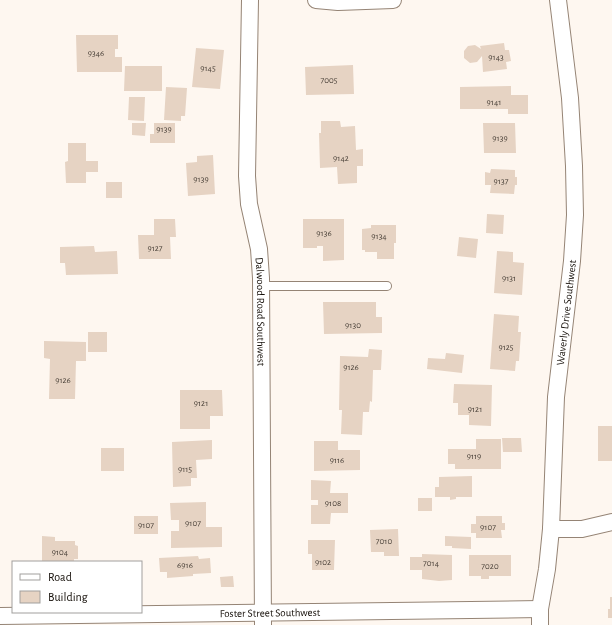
<svg xmlns="http://www.w3.org/2000/svg" width="612" height="625" viewBox="0 0 612 625" font-family="'Alegreya Sans',sans-serif">
<style>
.building{fill:#e6d3c3}
.lines{fill:none;stroke-linecap:round;stroke-linejoin:round}
.lane-casing{stroke:#958475;stroke-width:10}
.street-casing{stroke:#958475;stroke-width:18}
.lane{stroke:#fff;stroke-width:8}
.street{stroke:#fff;stroke-width:16}
.labels{text-anchor:middle;dominant-baseline:central;stroke-width:3.5;stroke-linejoin:round;paint-order:stroke}
.number-label{font-size:9px;fill:#494038}
.street-label{font-size:11px;fill:#150f09;stroke:#fff}
</style>
<rect width="100%" height="100%" fill="#fef7f0"/>
<path class="building" d="M76,35H118V49H115V57H122V72H77Z
M504,43L505,50H509L511,61L506,62L507,69L483,72L482,56L477,62L470,63L464,58V51L468,46L475,45L481,49L480,46Z
M196,48L224,50L220,89L192,87Z
M353,65L354,94L306,95L305,67Z
M125,66H162V91H124Z
M511,86V95H528V114H508V109H460V87Z
M166,87L187,88L185,116H181V121L164,120Z
M129,97H145L144,121L128,120Z
M321,121H340L341,127L355,126L356,150L363,149V166H357V183L338,184L337,167L320,168L319,133H321Z
M132,123H146L145,136L132,135Z
M154,123H175V143H150V134H154Z
M483,123H515L516,153H484Z
M68,143H86V161H98V172H86V183H66L65,162L68,161Z
M213,155L215,194L188,196L186,163L197,162V156Z
M491,169L515,170V177H517V185H515L514,194L490,193L491,185H485V172L490,173Z
M106,182H122V198H106Z
M487,214L504,215L503,234L486,233Z
M154,219H175L176,237H170L171,259H139L138,235H154Z
M303,219H344V260L323,261V246H317V248H303Z
M371,225H396V243H394V259H377V252H365V250H362V229L371,228Z
M459,237L478,239L476,258L457,256Z
M94,246L95,252L117,251L118,274L66,275L65,263H60V247Z
M497,251L513,252V262L524,263L522,295L494,293Z
M323,302H376V317H382V333L324,334Z
M494,314L519,316L518,332H521L519,361H516L515,371L490,369Z
M88,332H107V352H88Z
M44,341L86,342V361H76L75,399H49L50,359L44,358Z
M369,349L382,350L381,370H373L372,402L370,401L369,412H363L362,435L341,434L342,410H339L340,356L368,357Z
M446,353L464,355L462,373L427,369L428,358L445,359Z
M454,384L492,385L491,426L469,425V415H458V403H453Z
M180,390H222L223,416H210V429H180Z
M598,426H612V461H598Z
M502,438H521L522,452H503Z
M476,439H501V469H455V464H448V449H476Z
M212,440V459L196,460L197,478H191V486L173,487L172,442Z
M314,441H338V450H360V470L314,471Z
M101,448H124V471H101Z
M472,476V497H456V499L450,500V497H435V487H439V477Z
M311,480L331,481L330,493H348V513H331L330,524H311V505H318V500H311Z
M418,498H432V511H418Z
M206,502V527H222V547L171,548V531H179V520H171L170,503Z
M134,516H158V534H134Z
M476,516H502V523H505V530H501L502,538H476V533H471V524H476Z
M398,529L399,556H384V552H371L370,530Z
M42,536L55,537V541H75V545L78,546V559H74V562H42Z
M445,536L471,537V549L452,548V546H445Z
M308,540H335L334,570H312V554H308Z
M422,554L452,555V580L439,581L422,579V570H410V557H422Z
M469,555H511V576H489V579H481V576H469Z
M198,556L199,559L210,558L211,573L193,574V576L167,578V572H160L159,558Z
M233,576L234,587H221L220,577Z
M610,597H612V618H608V609H610Z"/>
<g class="lines">
<defs>
<path id="lane" d="M261,286H387"/>
<g id="street">
<path id="s1" d="M250,0L247,176L249,204L259,249L261,278L263,625"/>
<path d="M316,0L338,2L393,0"/>
<path d="M551,529H582L612,522"/>
<path id="s2" d="M0,616L540,609"/>
<path id="s3" d="M540,625V609L547,569L551,529L556,397L572,261L575,215L574,166L570,98L558,0"/>
</g>
</defs>
<use href="#lane" class="lane-casing"/>
<use href="#street" class="street-casing"/>
<use href="#lane" class="lane"/>
<use href="#street" class="street"/>
</g>
<g class="labels">
<g class="number-label">
<text x="96" y="53">9346</text>
<text x="496" y="57">9143</text>
<text x="208" y="68">9145</text>
<text x="329" y="80">7005</text>
<text x="494" y="102">9141</text>
<text x="164" y="129">9139</text>
<text x="500" y="138">9139</text>
<text x="341" y="158">9142</text>
<text x="201" y="179">9139</text>
<text x="501" y="181">9137</text>
<text x="324" y="233">9136</text>
<text x="379" y="236">9134</text>
<text x="155" y="248">9127</text>
<text x="509" y="278">9131</text>
<text x="353" y="325">9130</text>
<text x="506" y="347">9125</text>
<text x="351" y="367">9126</text>
<text x="63" y="380">9126</text>
<text x="201" y="403">9121</text>
<text x="475" y="409">9121</text>
<text x="474" y="456">9119</text>
<text x="337" y="460">9116</text>
<text x="185" y="469">9115</text>
<text x="333" y="503">9108</text>
<text x="193" y="523">9107</text>
<text x="146" y="525">9107</text>
<text x="488" y="527">9107</text>
<text x="384" y="541">7010</text>
<text x="60" y="552">9104</text>
<text x="323" y="562">9102</text>
<text x="431" y="563">7014</text>
<text x="185" y="565">6916</text>
<text x="490" y="566">7020</text>
</g>
<g class="street-label">
<text stroke="none"><textPath href="#s1" startOffset="313">Dalwood Road Southwest</textPath></text>
<text stroke="none"><textPath href="#s3" startOffset="314">Waverly Drive Southwest</textPath></text>
<text stroke="none"><textPath href="#s2" startOffset="270">Foster Street Southwest</textPath></text>
</g>
</g>
<rect x="12" y="561" width="130" height="52" fill="#ffffff" stroke="#a19f9d"/>
<rect x="20" y="574" width="20" height="6" fill="#ffffff" stroke="#a19f9d"/>
<text x="48" y="581" font-size="12" fill="#150f09">Road</text>
<rect x="20" y="591" width="20" height="12" fill="#e6d3c3" stroke="#a19f9d"/>
<text x="48" y="601" font-size="12" fill="#150f09">Building</text>
</svg>
